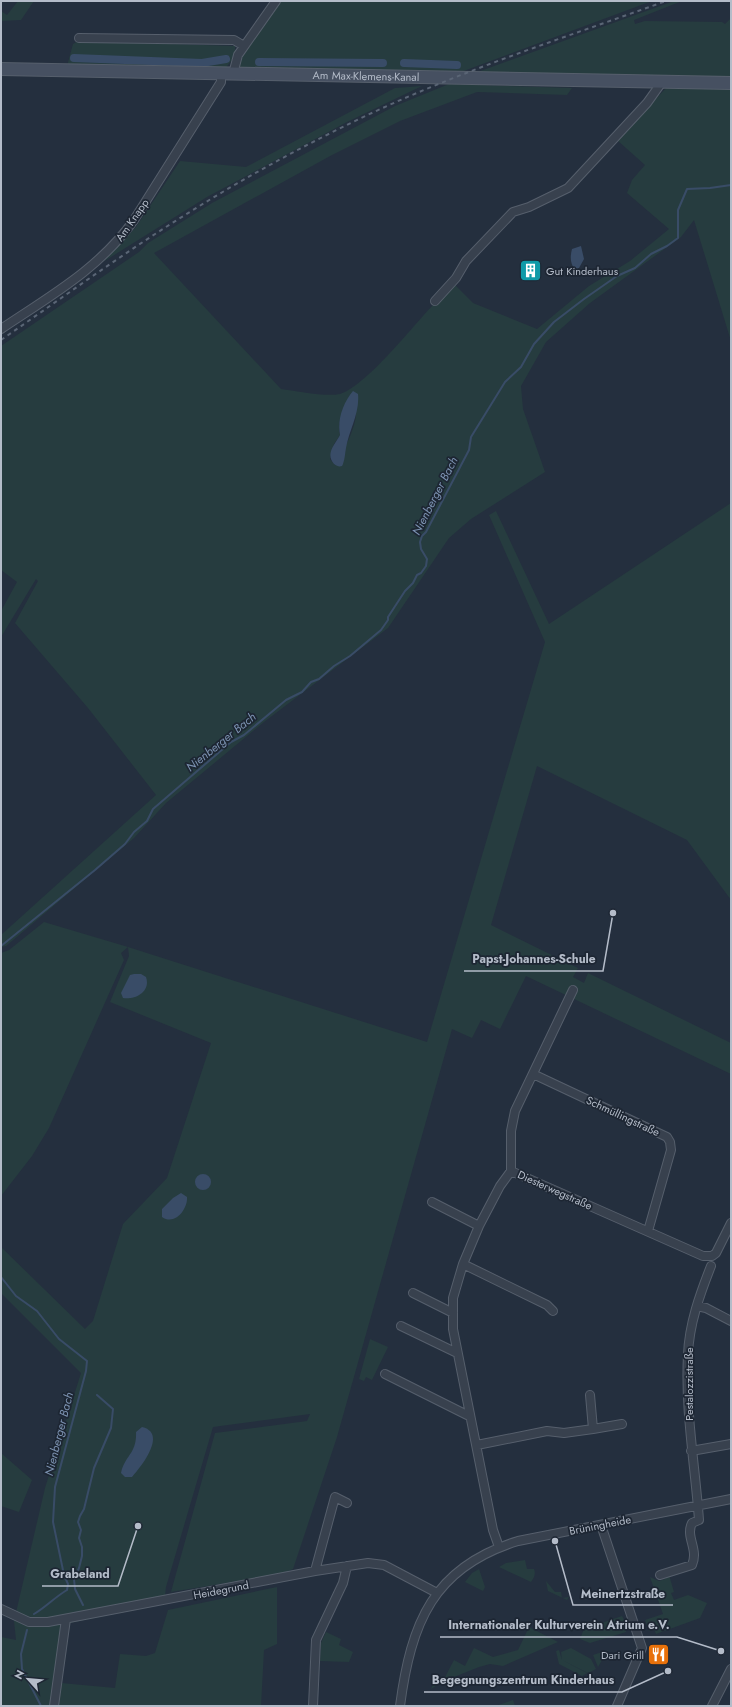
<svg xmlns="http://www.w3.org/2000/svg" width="732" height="1707" viewBox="0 0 732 1707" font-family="Jost,sans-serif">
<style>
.green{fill:#263c3f;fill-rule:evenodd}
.water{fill:#394c67}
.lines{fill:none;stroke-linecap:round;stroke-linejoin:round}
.stream{stroke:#394c67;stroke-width:2}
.canal{stroke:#394c67;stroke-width:8}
.street-casing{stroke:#565f6c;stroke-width:10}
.secondary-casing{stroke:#565f6c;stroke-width:14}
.street{stroke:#38414e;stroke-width:8}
.secondary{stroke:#465061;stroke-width:12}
.rail{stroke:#5a6575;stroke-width:2;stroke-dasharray:4 4;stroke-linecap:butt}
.labels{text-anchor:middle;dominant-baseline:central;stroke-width:3.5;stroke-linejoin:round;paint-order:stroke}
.street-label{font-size:11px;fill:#b4bcc9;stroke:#1d2633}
.poi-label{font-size:11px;fill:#b4bcc9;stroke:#1d2633;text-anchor:start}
.water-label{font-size:12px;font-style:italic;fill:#7c92b1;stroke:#1d2633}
.leader{fill:none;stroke:#b4bcc9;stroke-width:1.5}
.callout-dot{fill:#b4bcc9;stroke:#1d2633;stroke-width:1.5}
.callout-label{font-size:12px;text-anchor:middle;font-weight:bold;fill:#b4bcc9;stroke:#1d2633;stroke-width:3.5;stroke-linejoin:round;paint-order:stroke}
</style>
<rect width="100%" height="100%" fill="#242f3e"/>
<path class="green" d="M18,1H34L21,20L1,21V11L7,15Z
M281,1H652L453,75L239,68V60Z
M674,1H682L634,20L635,24L645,21L722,22L725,24L731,18V79L475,73Z
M78,41L235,46V56L225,69L67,66L73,44Z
M449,84L572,88L567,95L477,92L400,121L332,155L154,253L281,389C295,391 327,397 340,394C366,386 412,327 433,305L434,298L449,279L473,303L537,329L589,286L630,261L669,229L627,193L632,180L645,165L617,140L668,86L731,89V341L694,220L681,237L590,303L546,342L521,386L523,409L545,472L471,519L449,538L388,628L264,722L166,803L134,838L6,946L1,947V935L156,795L88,708L15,623L38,581L36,579L1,637V611L17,582L1,570V346L139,252L148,243L212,203L395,106ZM350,395C352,400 356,407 356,413C356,428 343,452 335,465L330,459L334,444L340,435C337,420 344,408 350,395Z
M422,86L347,122L207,197L103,262L136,227L180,161L246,167L395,88Z
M731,503V900L687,840L537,766L491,925L578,968L573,977L584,983L588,973L731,1043V1074L526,976L500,1029L481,1020L472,1038L452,1029L337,1437L293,1569L281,1574L171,1592L215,1433L307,1421L310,1414L213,1427L166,1587L164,1604L70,1623L63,1627L52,1706H1V1637L16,1640L14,1621L45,1488L81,1373L1,1293V1247L85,1329L93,1321L123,1224L167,1178L211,1043L110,1002L129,956L128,947L121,953L124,960L49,1128L32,1156L1,1196V953L9,950L44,922L128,947L427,1042L545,642L489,515L496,511L549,624Z
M370,1339L388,1347L372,1380L366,1377L364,1381L359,1379Z
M1,1453L32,1480L19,1512L1,1506Z
M525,1560L527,1569H534C536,1574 534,1578 531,1582L499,1567L506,1563Z
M479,1569L485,1587L483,1591L465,1582L472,1573Z
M669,1575L674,1592L671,1593L674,1600L688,1595L707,1603L700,1618L656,1634L654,1629L649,1631L645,1620L663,1614L650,1577L659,1581L665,1579Z
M546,1581L555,1592H561L562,1598L569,1597L567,1600L548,1591Z
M277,1587V1644L264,1650L261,1706H57L61,1683L115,1688L120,1654L146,1656L155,1653L168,1610Z
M622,1616L626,1623V1632L590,1643L580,1639L584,1629Z
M529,1627L558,1642L503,1666L490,1664L479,1667L444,1681L431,1689L437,1676L444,1679L454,1660L465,1666L474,1648L493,1657L518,1650Z
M326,1632L341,1639L339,1645L353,1652L349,1662L320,1661L321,1643Z
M571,1648L591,1659L596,1669L588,1673L562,1660L587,1673L582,1676L559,1664L556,1651L559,1650L562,1660L561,1652Z
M608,1650L598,1667L593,1655Z
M513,1700L515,1706H496Z"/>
<path class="water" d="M581,246L584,259L579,268L575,270C570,263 570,257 572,249Z
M353,391L358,394C360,413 349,430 346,448C345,453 345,458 343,464L342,466C339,467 337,466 334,464C325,454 335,444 340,435C337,420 343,403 353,391Z
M134,974H141L146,977C151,991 136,1000 123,998L121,993L130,975Z
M195 1182a8 8 0 1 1 16 0a8 8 0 1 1-16 0Z
M181,1193L187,1197C188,1209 175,1226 162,1217V1209L173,1198Z
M142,1427C168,1433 141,1467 132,1477H125L121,1473C125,1455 137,1454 136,1432Z"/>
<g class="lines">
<path class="stream" d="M1,946L95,870L125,844L134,832L147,821L153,809L231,742L244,735L286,700L302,692L311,682L319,679L334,666L350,656L381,630L388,620V617L405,591L413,583L417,575L421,573L426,566L427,559L421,549L420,542L422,536L426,532L469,450L471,437L505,382L521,367L534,344L554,322L584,299L617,276L635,268L651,254L667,246L678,238V210L687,189L710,188L731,185
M1,1277L16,1296L37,1311L59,1339L87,1361L86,1371L55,1487L53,1522L64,1575L68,1584L67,1590C55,1597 46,1607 34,1614
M83,1605L75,1589L74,1579L79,1568L82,1556V1547L79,1538L81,1530L78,1522L80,1516L84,1509L94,1468L111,1428L113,1409L97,1395
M27,1630L21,1654L22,1669L41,1706"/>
<path class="canal" d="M74,58L202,63L226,59
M259,62L383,63
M404,63L457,65"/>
<defs>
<path id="street" d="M79,38L234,40L244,46
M233,74L238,55L276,1
M435,301L456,278L466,261L513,212L529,207L568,188L647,103L662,82
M1,329C50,296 99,269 134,220L221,82V74
M573,990L515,1111L511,1131V1171L703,1256H712L716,1253L731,1223
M533,1074L667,1137L670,1142L671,1150L648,1231
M432,1202L479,1226
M463,1264L547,1305L553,1311
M413,1293L453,1313
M697,1306L706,1308L731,1321
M401,1326L457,1353
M385,1374L469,1416
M593,1429L622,1424
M477,1445L547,1431L564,1433L593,1429L590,1395
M691,1451L731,1444
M601,1525L642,1648L617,1706
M499,1547L493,1530L453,1329V1298L463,1264L479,1226L500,1186L511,1171
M315,1571L335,1497L347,1503
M660,1575L692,1565C699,1549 685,1537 692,1523L699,1520C695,1465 685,1410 688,1355C689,1324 700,1294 711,1266
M1,1609L29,1622H48L315,1571L368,1563L384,1565L437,1593
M54,1706L66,1619
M313,1706L316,1640L343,1583L347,1566
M400,1706C411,1623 433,1567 518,1541L731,1499
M712,1706L731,1669"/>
<g id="secondary">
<path id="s1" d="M1,69L731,83"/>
</g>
</defs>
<use href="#street" class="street-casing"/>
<use href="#secondary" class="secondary-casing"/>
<use href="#street" class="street"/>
<use href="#secondary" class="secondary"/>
<path class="rail" d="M1,340C62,298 122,254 185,215C239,181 295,150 353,122C453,73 561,39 666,1"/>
</g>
<defs>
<symbol id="building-square" viewBox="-11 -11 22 22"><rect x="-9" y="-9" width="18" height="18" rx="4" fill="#0f9aa8" stroke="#1d2633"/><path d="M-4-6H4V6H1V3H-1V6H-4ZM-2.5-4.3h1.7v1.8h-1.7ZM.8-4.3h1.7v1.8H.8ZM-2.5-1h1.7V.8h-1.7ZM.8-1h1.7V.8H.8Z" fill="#fff"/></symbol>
<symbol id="restaurant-square" viewBox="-11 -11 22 22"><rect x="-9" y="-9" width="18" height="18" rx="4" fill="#e8710a" stroke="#1d2633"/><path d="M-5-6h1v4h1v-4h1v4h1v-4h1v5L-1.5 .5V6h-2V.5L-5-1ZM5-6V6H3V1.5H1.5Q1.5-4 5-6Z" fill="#fff"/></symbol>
</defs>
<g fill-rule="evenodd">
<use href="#building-square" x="518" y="258" width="25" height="25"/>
<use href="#restaurant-square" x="646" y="1642" width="25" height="25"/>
</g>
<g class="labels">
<g class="street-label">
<text stroke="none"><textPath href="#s1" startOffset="365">Am Max-Klemens-Kanal</textPath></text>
<text transform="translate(132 220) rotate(-55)">Am Knapp</text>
<text transform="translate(623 1116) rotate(25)">Schmüllingstraße</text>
<text transform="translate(555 1190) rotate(24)">Diesterwegstraße</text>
<text transform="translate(689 1384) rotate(-90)">Pestalozzistraße</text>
<text transform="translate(600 1525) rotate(-11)">Brüningheide</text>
<text transform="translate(221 1590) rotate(-11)">Heidegrund</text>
</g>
<g class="poi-label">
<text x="546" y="271">Gut Kinderhaus</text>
<text x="644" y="1655" text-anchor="end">Dari Grill</text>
</g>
<g class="water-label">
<text transform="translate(435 496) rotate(-63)">Nienberger Bach</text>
<text transform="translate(221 742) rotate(-39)">Nienberger Bach</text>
<text transform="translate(59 1434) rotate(-76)">Nienberger Bach</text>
</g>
</g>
<path class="leader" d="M613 913L603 971H464M138 1526L118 1586H42M555 1541L573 1605H673M721 1651L677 1637H440M668 1671L622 1692H424"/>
<g class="callout-dot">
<circle cx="613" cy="913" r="4"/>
<circle cx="138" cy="1526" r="4"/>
<circle cx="555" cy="1541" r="4"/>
<circle cx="721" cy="1651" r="4"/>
<circle cx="668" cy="1671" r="4"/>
</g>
<g class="callout-label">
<text x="534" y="963">Papst-Johannes-Schule</text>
<text x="80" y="1578">Grabeland</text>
<text x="623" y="1598">Meinertzstraße</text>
<text x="559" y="1629">Internationaler Kulturverein Atrium e.V.</text>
<text x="523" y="1684">Begegnungszentrum Kinderhaus</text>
</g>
<rect width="732" height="1707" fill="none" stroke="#b4bcc9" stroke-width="4"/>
<g transform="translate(28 1679) rotate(297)" stroke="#1d2633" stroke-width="3" paint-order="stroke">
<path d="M0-3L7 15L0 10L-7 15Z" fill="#b4bcc9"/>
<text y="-6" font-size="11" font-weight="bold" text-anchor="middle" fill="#b4bcc9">N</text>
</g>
</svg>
